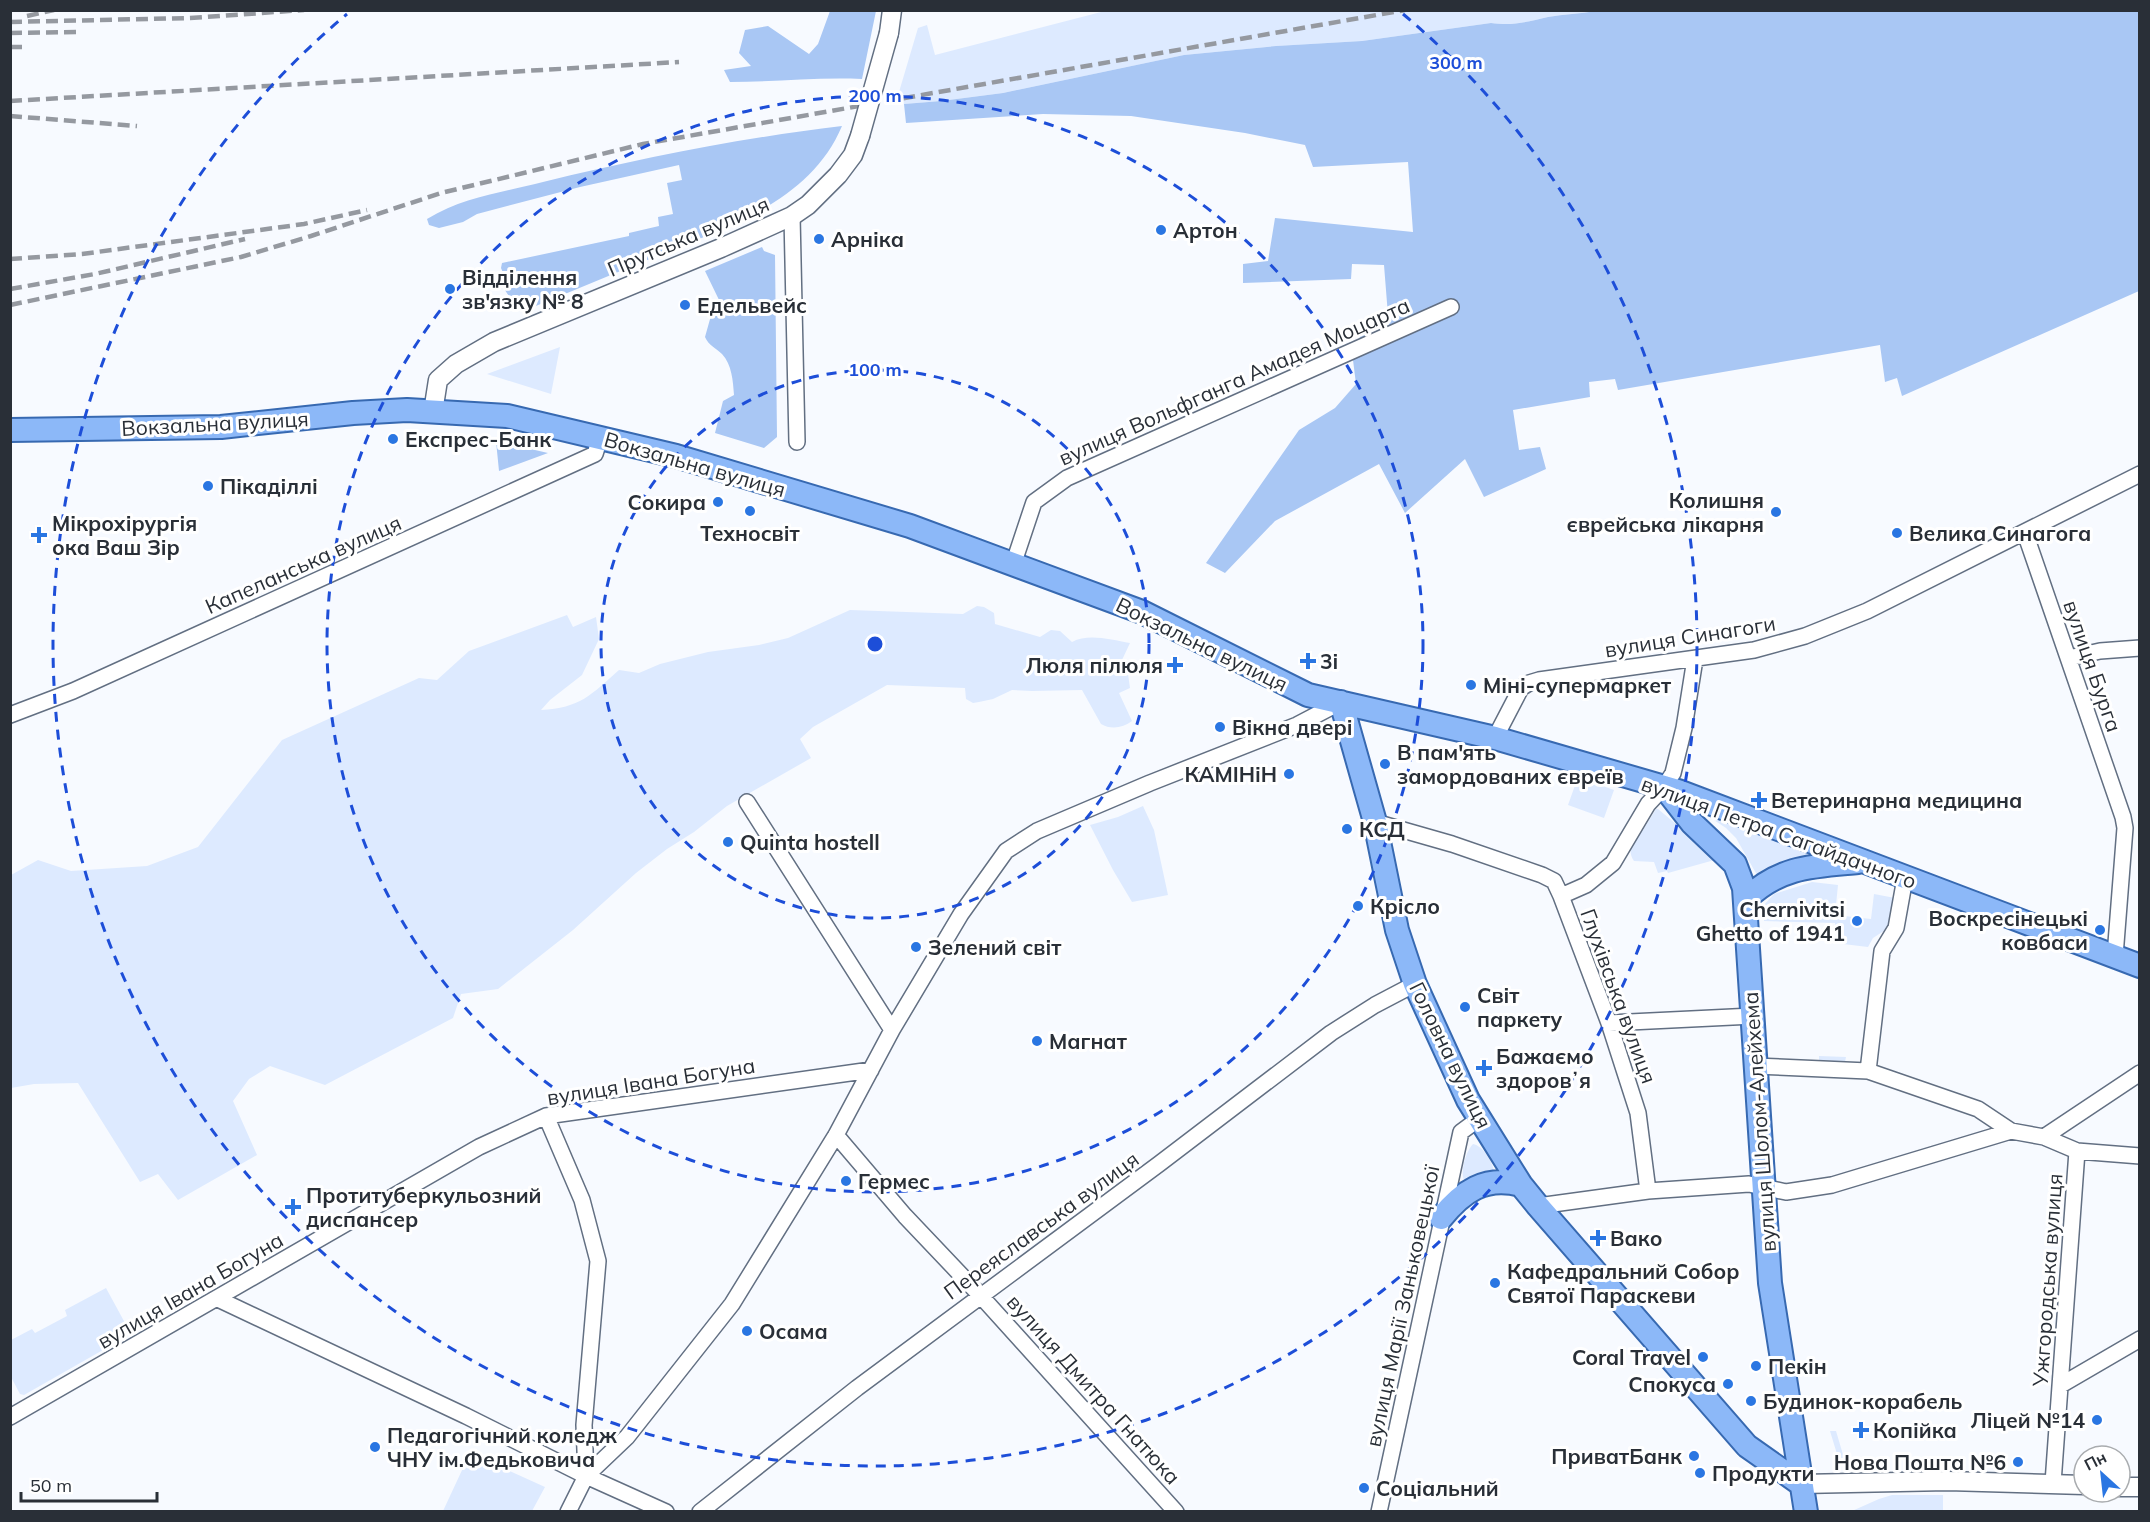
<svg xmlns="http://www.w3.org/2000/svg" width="2150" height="1522" viewBox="0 0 2150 1522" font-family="Mulish,sans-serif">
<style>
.green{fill:#ddeaff}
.forest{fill:#a9c7f4}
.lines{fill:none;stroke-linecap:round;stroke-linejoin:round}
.minor-casing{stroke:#626f82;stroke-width:18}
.tertiary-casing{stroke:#626f82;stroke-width:21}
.primary-casing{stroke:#3769b1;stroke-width:26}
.minor{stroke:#fff;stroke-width:15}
.tertiary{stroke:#fff;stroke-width:18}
.primary{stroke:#8cb8f8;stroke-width:22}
.rail{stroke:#9599a0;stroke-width:4.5;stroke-dasharray:12 6;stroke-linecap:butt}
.tertiary-bridge-casing{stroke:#626f82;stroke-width:21;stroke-linecap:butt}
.tertiary-bridge{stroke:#fff;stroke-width:18}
.ring{fill:none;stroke:#1d4ed8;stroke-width:3;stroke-dasharray:10 8}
.poi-dot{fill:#2a76e2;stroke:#fff;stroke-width:2}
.labels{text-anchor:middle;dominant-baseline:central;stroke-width:6;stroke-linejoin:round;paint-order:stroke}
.poi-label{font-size:21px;font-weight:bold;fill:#292f37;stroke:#fff;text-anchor:start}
.street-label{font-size:21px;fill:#292f37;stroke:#fff}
.centre{fill:#1d4ed8;stroke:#fff;stroke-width:3}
.ring-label{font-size:18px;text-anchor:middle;font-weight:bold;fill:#1d4ed8;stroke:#fff;stroke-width:6;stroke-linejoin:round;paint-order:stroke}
</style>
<rect width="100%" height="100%" fill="#f7faff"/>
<path class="green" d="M1105,11H1596C1580,14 1564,14 1548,17C1527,22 1513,26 1491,23L1362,41L1276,46L1184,55L1003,93L941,101L904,104L899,92L918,28L927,25L935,55Z
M560,347L551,394L487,374Z
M977,606L984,607L994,613L995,624L1040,637L1051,630L1060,631L1072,642C1089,633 1111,640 1130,643L1122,660L1128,674L1130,688L1119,693L1132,721C1123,728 1111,730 1101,724L1082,690L1032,691L1012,690L993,699L979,702L973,703L966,699L965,688L887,685L813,727L800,739L811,758L727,806L694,832L667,849L636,873L573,930L498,989L461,994L453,1018L325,1085L270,1066L249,1079L233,1101L257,1155L178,1200L158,1174L140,1182L78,1083L34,1084L11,1088V875L38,860L71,871L147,866L198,847L282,740L419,678L437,680L469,651L567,615L573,627L596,617L599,639L582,675L550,700L541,710C580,708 591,695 619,670L639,673L660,664L708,652L759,645L788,638L850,610L963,614Z
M1578,777L1614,790L1604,818L1568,805Z
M1143,806L1154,830L1168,895L1132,902L1113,870L1090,825L1118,817Z
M1694,807L1815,855L1780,863L1757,875L1736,838L1726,828Z
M1656,809H1658L1718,859L1668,873L1667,871L1658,873L1654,862L1634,861C1626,850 1634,839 1639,829L1643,830Z
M1812,882L1838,885L1835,915L1871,919L1874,894L1895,898L1893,925L1873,938L1868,947L1835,943V923L1764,921L1763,906L1774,894Z
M1819,1056L1846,1057L1845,1062L1819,1061Z
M1473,1144C1483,1146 1493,1162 1494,1172L1465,1182C1459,1173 1466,1151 1473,1144Z
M106,1288L131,1334L24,1395L20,1394L11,1377V1340L32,1329L35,1333L67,1316L65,1310Z
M1830,1431H1836L1844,1458L1854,1460V1466L1840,1464Z
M470,1453L545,1487L532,1511H443Z
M1892,1495H1943V1511H1852L1879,1499Z"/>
<path class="forest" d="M830,11H876L862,79C817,77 774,82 730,82L724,70L751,66L739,53L745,30L768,26L809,54L818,44Z
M1596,11H2139V291L1902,396L1897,378L1885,382L1880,345L1618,390L1615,379L1589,382L1590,397L1513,410L1519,450L1540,447L1546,469L1484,497L1465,459L1405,513L1379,464L1275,521L1225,573L1206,563L1299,430L1335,408L1356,384L1353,360L1360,336L1389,328L1384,265L1352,264L1351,279L1243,283V264L1268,261L1275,218L1413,232L1408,162L1313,167L1305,145L1245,133L1131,116L1043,114L906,123L904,104L941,101L1003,93L1184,55L1276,46L1362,41L1491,23C1513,26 1527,22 1548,17C1564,14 1580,14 1596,11Z
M842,126C810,202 727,227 657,256C613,274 570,292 526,310C513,302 507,296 501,282L506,280L501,268L502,263L629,236V233L659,226L658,217L673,214L667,183L682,180L679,165L580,187L477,214L463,222L439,228L429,225L427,219C465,196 501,193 543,182C642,158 741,138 842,126Z
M762,247L764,251L775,255L777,437L764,448L715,433L723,401L734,395C733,381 732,365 722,354C715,347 709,346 705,337L712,312L720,302L705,271Z
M496,441L548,453L499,471Z"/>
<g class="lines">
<defs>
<path id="minor" d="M792,216L797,442
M2025,533L2123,817L2125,828L2115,956
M1013,565L1034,502L1067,478L1451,307
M2069,658L2100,651L2140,648
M10,715L73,691L595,454L600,438
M1495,738L1521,688L1529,683L1539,680L1754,650L1805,636L1867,611L2140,474
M747,802L892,1030
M1375,822L1452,844L1542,875L1554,881L1561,896
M1905,878L1896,928L1882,951L1868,1071L1978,1109L2011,1131
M1609,1023L1753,1016
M1755,1066L1868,1071
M546,1116L582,1200L598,1261L584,1425L586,1476
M836,1135L905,1216L980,1295L1176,1512
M2044,1137L2140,1073
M1648,1191L1638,1113L1609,1023L1561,896L1586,885L1613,863L1648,804L1664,787L1673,773L1684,728L1695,659
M1538,1206L1648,1191L1749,1184L1786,1192L1832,1185L2011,1131L2044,1137L2077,1151L2140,1156
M218,1299L466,1416L586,1476L666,1512
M2061,1385L2140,1339
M10,1417L479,1147L546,1116L871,1070
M2053,1483L2077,1151
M568,1512L586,1476L627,1437L732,1304L836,1135L892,1030L961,914L1006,851L1037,831L1150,783L1297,725L1341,702
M700,1512L857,1388L1159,1164L1331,1033L1375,1005L1415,984
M1379,1512L1461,1132L1480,1118"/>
<path id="tertiary" d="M889,33L892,10
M433,412L438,380L456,364L494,342L721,248L792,216L808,205L838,175L853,155L860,136
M1801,1484L1948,1481L2084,1485
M2120,1487H2140"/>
<path id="primary" d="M10,430L221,427L353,413L407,410L507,416L676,456L910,526L1142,612L1308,695L1495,738L1678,791L2140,966
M1341,702L1375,822L1397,930L1415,984L1468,1100L1521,1185L1538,1206L1747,1446L1801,1484
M1664,787L1692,823L1735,864L1744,888L1770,1283L1806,1512
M1746,899C1780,866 1814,866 1858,862
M1441,1218C1462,1192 1485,1175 1521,1185"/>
</defs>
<use href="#minor" class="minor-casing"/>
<use href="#tertiary" class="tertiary-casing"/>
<use href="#primary" class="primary-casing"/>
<use href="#minor" class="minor"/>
<use href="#tertiary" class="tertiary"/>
<use href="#primary" class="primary"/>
<path class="rail" d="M27,16L54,10
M10,22L190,18L304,10
M10,33L79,32
M10,47H27
M10,101L679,62
M10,116L137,126
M10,259L82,254L304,224L367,210
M10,289L95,274L245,239
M10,305L241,257L311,236L441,193L643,144L1405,10"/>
<defs>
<path id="tertiary-bridge" d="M860,136L889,33"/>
</defs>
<use href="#tertiary-bridge" class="tertiary-bridge-casing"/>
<use href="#tertiary-bridge" class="tertiary-bridge"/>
</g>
<g class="ring">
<circle cx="875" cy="644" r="274"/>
<circle cx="875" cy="644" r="548"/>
<path d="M1403 14A822 822 0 1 1 347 14"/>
</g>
<g class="poi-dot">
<circle cx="1161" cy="230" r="6"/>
<circle cx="819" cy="239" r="6"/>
<circle cx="450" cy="289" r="6"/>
<circle cx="685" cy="305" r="6"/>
<circle cx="393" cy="439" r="6"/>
<circle cx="208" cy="486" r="6"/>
<circle cx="718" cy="502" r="6"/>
<circle cx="750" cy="511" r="6"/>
<circle cx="1776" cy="512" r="6"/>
<circle cx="1897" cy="533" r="6"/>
<path d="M36 526h6v6h6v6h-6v6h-6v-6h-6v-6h6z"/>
<path d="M1305 652h6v6h6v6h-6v6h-6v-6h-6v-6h6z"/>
<path d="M1172 656h6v6h6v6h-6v6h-6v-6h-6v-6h6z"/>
<circle cx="1471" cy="685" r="6"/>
<circle cx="1220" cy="727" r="6"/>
<circle cx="1385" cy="764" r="6"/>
<circle cx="1289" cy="774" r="6"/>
<path d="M1756 791h6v6h6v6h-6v6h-6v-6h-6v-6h6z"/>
<circle cx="1347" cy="829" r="6"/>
<circle cx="728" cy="842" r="6"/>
<circle cx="1358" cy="906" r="6"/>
<circle cx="1857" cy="921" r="6"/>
<circle cx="2100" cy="930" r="6"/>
<circle cx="916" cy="947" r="6"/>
<circle cx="1465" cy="1007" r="6"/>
<circle cx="1037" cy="1041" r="6"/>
<path d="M1481 1059h6v6h6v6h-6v6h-6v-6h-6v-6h6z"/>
<circle cx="846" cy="1181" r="6"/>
<path d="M290 1198h6v6h6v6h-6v6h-6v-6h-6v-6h6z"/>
<path d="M1595 1229h6v6h6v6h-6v6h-6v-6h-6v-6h6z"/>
<circle cx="1495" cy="1283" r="6"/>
<circle cx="747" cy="1331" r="6"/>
<circle cx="1703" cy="1357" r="6"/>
<circle cx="1756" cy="1366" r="6"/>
<circle cx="1728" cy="1384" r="6"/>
<circle cx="1751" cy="1401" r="6"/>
<circle cx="2097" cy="1420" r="6"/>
<path d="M1858 1421h6v6h6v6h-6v6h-6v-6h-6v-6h6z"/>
<circle cx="375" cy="1447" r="6"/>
<circle cx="1694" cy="1456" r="6"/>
<circle cx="2018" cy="1462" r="6"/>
<circle cx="1700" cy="1473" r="6"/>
<circle cx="1364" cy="1488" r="6"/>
</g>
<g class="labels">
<g class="poi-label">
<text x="1173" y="230">Артон</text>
<text x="831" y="239">Арніка</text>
<text x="462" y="277">Відділення<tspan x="462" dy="24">зв'язку № 8</tspan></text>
<text x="697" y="305">Едельвейс</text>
<text x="405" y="439">Eкспрес-Банк</text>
<text x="220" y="486">Пікаділлі</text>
<text x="1764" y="500" text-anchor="end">Колишня<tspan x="1764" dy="24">єврейська лікарня</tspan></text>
<text x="706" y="502" text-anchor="end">Сокира</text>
<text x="52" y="523">Мікрохірургія<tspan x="52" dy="24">ока Ваш Зір</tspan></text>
<text x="750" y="533" text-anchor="middle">Техносвіт</text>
<text x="1909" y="533">Велика Синагога</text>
<text x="1320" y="661">3і</text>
<text x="1163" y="665" text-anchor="end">Люля пілюля</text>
<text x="1483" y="685">Міні-супермаркет</text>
<text x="1232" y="727">Вікна двері</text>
<text x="1397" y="752">В пам'ять<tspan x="1397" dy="24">замордованих євреїв</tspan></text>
<text x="1277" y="774" text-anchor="end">КАМІНіН</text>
<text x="1771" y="800">Ветеринарна медицина</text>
<text x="1359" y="829">КСД</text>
<text x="740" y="842">Quinta hostell</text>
<text x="1370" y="906">Крісло</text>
<text x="1845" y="909" text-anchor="end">Chernivitsi<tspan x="1845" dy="24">Ghetto of 1941</tspan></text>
<text x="2088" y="918" text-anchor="end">Воскресінецькі<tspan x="2088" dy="24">ковбаси</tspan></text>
<text x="928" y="947">Зелений світ</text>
<text x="1477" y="995">Світ<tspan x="1477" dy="24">паркету</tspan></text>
<text x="1049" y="1041">Магнат</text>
<text x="1496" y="1056">Бажаємо<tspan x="1496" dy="24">здоровʼя</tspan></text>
<text x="858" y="1181">Гермес</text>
<text x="306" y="1195">Протитуберкульозний<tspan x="306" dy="24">диспансер</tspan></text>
<text x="1610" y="1238">Вако</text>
<text x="1507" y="1271">Кафедральний Собор<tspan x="1507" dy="24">Святої Параскеви</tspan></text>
<text x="759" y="1331">Осама</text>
<text x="1691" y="1357" text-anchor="end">Coral Travel</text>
<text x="1768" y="1366">Пекін</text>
<text x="1716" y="1384" text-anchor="end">Спокуса</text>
<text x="1763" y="1401">Будинок-корабель</text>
<text x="2085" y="1420" text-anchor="end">Ліцей №14</text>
<text x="1873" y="1430">Копійка</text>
<text x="387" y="1435">Педагогічний коледж<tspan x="387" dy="24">ЧНУ ім.Федьковича</tspan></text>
<text x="1682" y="1456" text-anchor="end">ПриватБанк</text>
<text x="2006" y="1462" text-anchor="end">Нова Пошта №6</text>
<text x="1712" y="1473">Продукти</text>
<text x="1376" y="1488">Соціальний</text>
</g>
<g class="street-label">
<text transform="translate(688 236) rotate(-23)">Прутська вулиця</text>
<text transform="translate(1234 381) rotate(-24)">вулиця Вольфганга Амадея Моцарта</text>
<text transform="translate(215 423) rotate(-3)">Вокзальна вулиця</text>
<text transform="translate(695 464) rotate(16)">Вокзальна вулиця</text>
<text transform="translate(303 564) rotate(-24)">Капеланська вулиця</text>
<text transform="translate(1690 636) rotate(-9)">вулиця Синагоги</text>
<text transform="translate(1202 644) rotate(26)">Вокзальна вулиця</text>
<text transform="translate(2093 666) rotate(71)">вулиця Бурга</text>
<text transform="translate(1779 832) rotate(20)">вулиця Петра Сагайдачного</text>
<text transform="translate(1619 996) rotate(70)">Глухівська вулиця</text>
<text transform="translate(1451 1055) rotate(64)">Головна вулиця</text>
<text transform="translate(651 1081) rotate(-9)">вулиця Івана Богуна</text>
<text transform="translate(1759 1122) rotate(-94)">вулиця Шолом-Алейхема</text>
<text transform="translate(1041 1225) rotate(-36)">Переяславська вулиця</text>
<text transform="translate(2047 1280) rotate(-86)">Ужгородська вулиця</text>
<text transform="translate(190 1290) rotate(-30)">вулиця Івана Богуна</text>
<text transform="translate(1402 1306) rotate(-78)">вулиця Марії Заньковецької</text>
<text transform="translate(1094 1389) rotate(48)">вулиця Дмитра Гнатюка</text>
</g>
</g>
<circle cx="875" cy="644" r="9" class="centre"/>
<g class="ring-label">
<text x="1456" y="69">300 m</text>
<text x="875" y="102">200 m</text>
<text x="875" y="376">100 m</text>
</g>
<rect width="2150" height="1522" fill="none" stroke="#292f37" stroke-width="24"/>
<g transform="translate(2102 1474) rotate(333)"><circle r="28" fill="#ffffff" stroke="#a9acaf" stroke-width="1.5"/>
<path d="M0-4.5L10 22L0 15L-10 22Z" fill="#2a76e2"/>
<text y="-9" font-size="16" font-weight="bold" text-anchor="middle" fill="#292f37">Пн</text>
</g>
<path d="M21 1492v9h136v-9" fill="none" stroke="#292f37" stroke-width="3"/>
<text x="30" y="1492" font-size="18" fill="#292f37" stroke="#ffffff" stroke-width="4.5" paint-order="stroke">50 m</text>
</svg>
